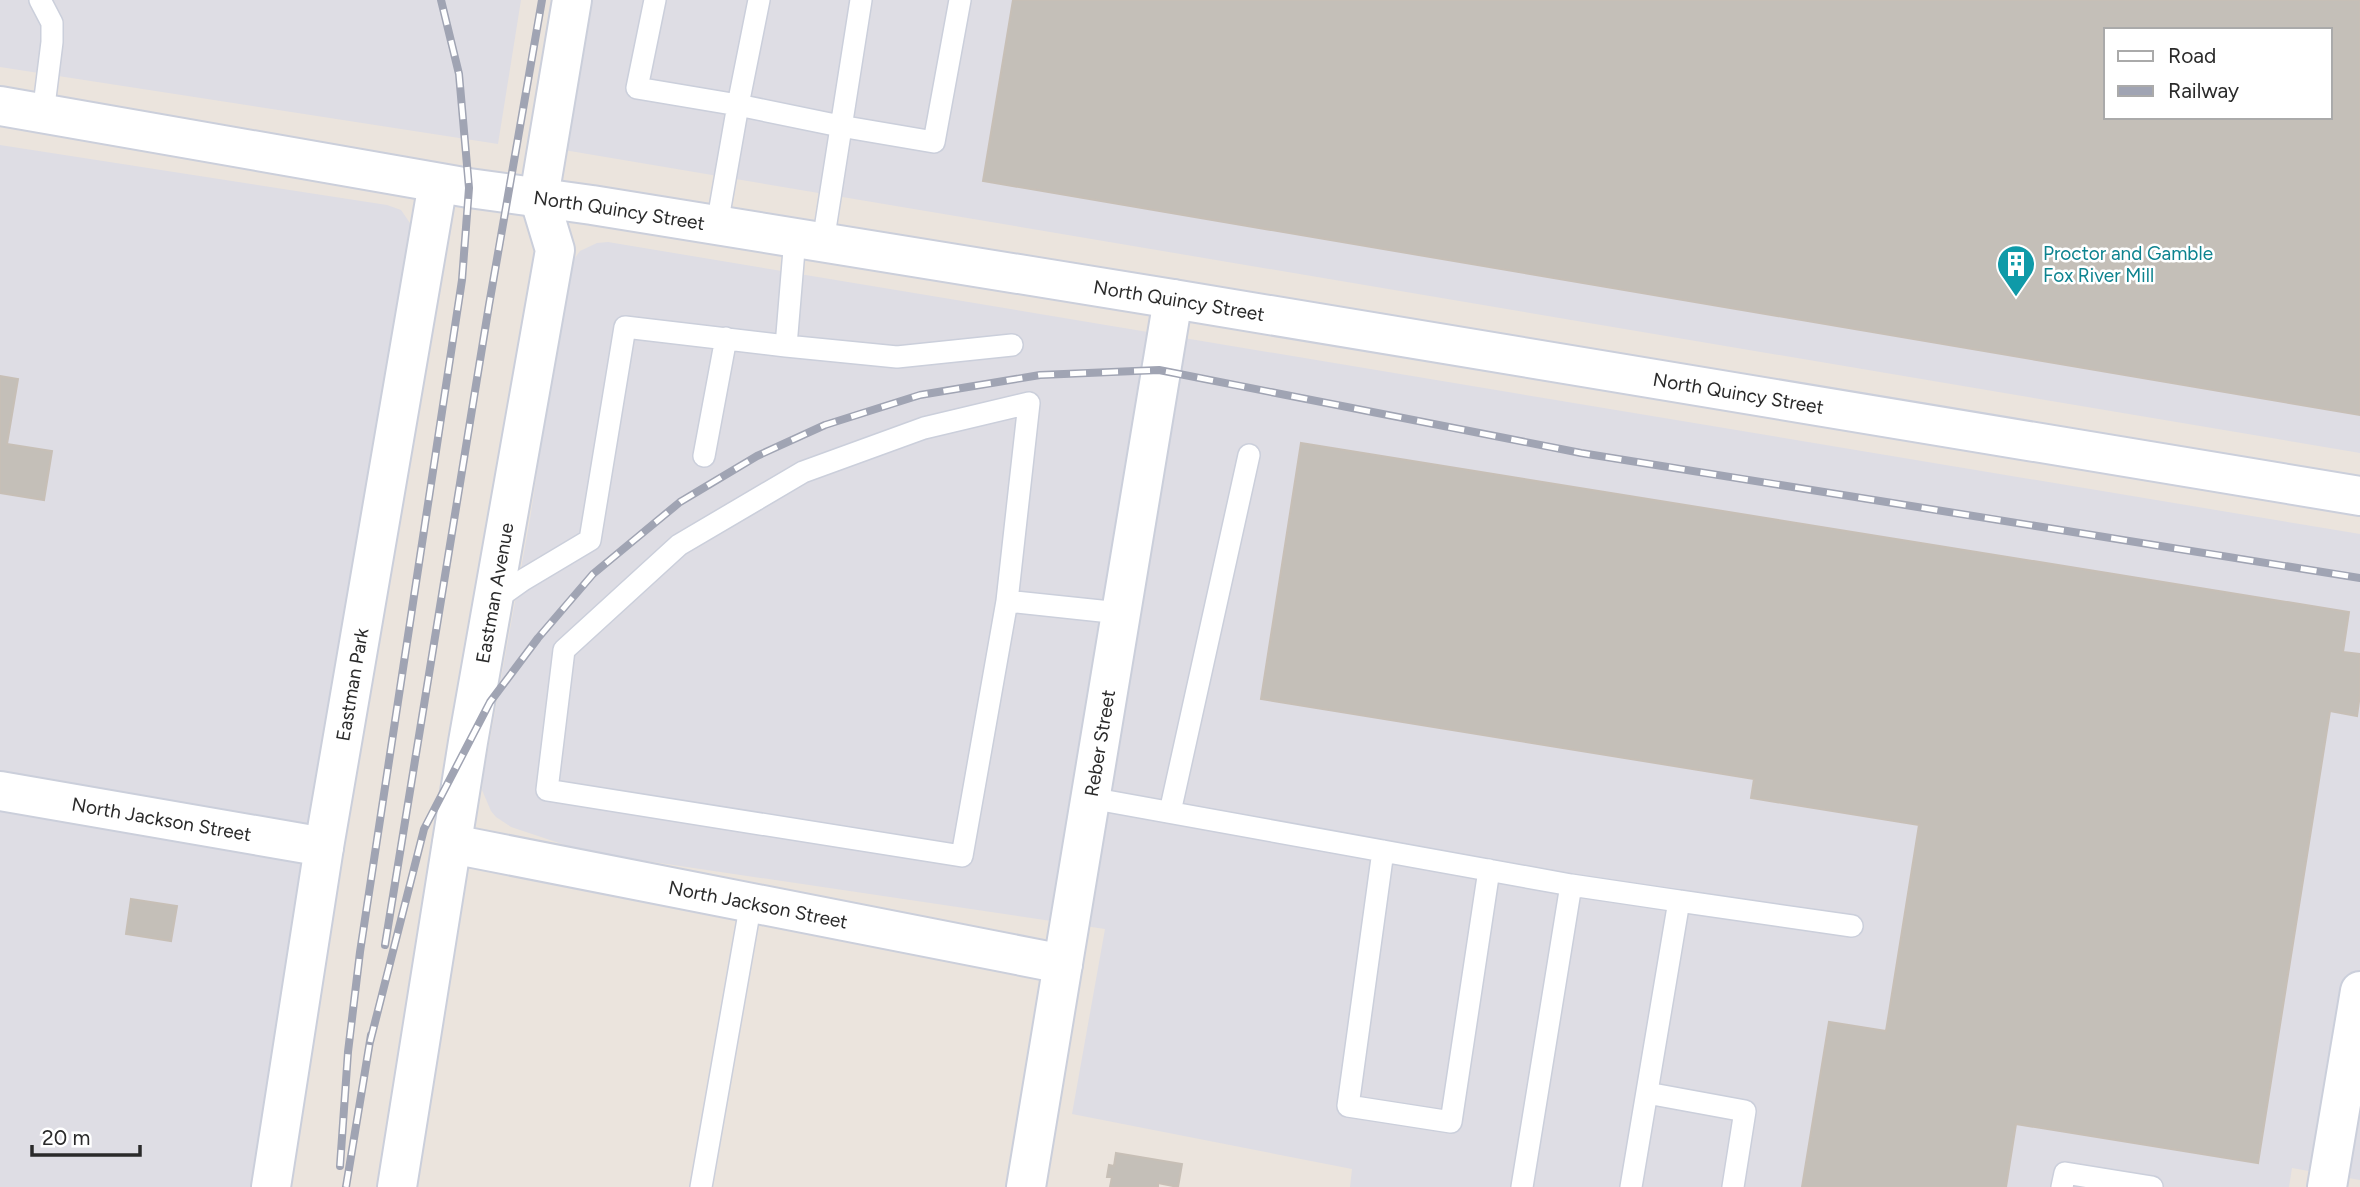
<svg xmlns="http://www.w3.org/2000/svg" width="2360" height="1187" viewBox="0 0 2360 1187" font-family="Figtree,sans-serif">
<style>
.industrial{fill:#dedde4;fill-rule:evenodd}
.building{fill:#c4bfb8;stroke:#c7bfb6;stroke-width:2;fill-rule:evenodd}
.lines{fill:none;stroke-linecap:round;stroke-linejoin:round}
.service-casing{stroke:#cbcfdb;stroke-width:24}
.minor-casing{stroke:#cbcfdb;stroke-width:42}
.tertiary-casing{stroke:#cbcfdb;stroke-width:42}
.service{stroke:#fff;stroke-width:21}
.minor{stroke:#fff;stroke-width:38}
.tertiary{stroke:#fff;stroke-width:38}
.rail-casing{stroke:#a0a4b3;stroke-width:8}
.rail{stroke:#fff;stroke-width:5;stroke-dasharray:16;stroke-linecap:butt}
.labels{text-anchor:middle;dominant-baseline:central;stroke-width:5;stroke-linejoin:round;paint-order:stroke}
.street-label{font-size:19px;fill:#2a2a2a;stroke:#fff}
.culture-label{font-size:19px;fill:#0d838f;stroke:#fff;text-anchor:start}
</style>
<rect width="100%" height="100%" fill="#ebe4dd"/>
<path class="industrial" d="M0,0H521L498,144L0,67Z
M587,0H2360V453L564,150ZM2106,30H2330V117H2106Z
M0,145L387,205L401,210L410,223V240L252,1187H0Z
M608,242L2360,534V1180L2292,1168L2289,1187H1350L1352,1169L1072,1114L1105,929L586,852L511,827L496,817L491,811L482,790L483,778L530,519L566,280L571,263L580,251L597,243Z"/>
<path class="building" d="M1013,0H2360V415L983,181ZM2106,30H2330V117H2106Z
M0,376L18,379L7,444L52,451L44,500L0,493Z
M1301,443L2349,612L2343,652L2360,654V694L2357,716L2330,711L2258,1163L2016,1124L2006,1187H1802L1829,1022L1886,1031L1919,825L1751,798L1754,779L1261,699Z
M131,899L177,906L171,941L126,934Z
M1116,1153L1182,1164L1178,1187L1158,1183V1187H1110L1112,1177H1107L1109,1165L1114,1166Z"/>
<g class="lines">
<defs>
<path id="service" d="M40,0L52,23V42L43,114
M655,0L637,88L738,105L717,225
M759,0L738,105L840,126L934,142L960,0
M795,238L786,346L897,357L1012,345
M823,242L861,0
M704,456L726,338
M1007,601L1029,403L924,428L803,472L679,545L564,650L547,790L962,856L1007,601L1120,613
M492,602L523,580L590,540L625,327L786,346
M1090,798L1571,885L1522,1187
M1170,812L1249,455
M1383,851L1348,1106L1451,1122L1489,870
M1571,885L1679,901L1631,1187
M1679,901L1852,926
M1647,1093L1745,1111L1733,1187
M701,1187L751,902
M2062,1187L2065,1173L2152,1187"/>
<g id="minor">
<path id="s1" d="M0,791L324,847"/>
<path id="s2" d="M452,844L1063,964"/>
<path id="s3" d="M271,1187L324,847L438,183"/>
<path id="s4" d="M397,1187L468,742L555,250L539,197L572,0"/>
<path id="s5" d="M1026,1187L1173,299"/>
<path d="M2327,1187L2360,991"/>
</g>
<g id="tertiary">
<path id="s6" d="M0,106L469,188L592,205L1173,299L2360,496"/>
</g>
</defs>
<use href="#service" class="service-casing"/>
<use href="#minor" class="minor-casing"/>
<use href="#tertiary" class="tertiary-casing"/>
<use href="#service" class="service"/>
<use href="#minor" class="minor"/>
<use href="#tertiary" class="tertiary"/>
<defs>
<path id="rail" d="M385,945L489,305L542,0
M370,1042L424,829L490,702L538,638L593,574L680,502L757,456L825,425L920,395L1040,375L1159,370L1581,453L2360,578
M340,1166L348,1052L360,952L462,280L469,188L459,74L441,0
M346,1187L371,1035"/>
</defs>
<use href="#rail" class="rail-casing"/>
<use href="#rail" class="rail"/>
</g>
<defs>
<symbol id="building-pin" viewBox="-11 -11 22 30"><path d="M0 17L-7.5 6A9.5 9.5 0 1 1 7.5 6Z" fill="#0f9aa8" stroke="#fff"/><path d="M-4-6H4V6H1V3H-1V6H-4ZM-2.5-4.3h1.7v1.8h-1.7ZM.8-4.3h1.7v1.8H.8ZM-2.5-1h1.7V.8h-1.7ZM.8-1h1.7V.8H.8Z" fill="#fff"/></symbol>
</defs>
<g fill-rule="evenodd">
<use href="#building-pin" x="1994" y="242" width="44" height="60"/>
</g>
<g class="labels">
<g class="street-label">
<text stroke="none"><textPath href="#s6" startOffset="628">North Quincy Street</textPath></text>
<text stroke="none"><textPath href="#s6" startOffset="1195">North Quincy Street</textPath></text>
<text stroke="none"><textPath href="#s6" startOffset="1762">North Quincy Street</textPath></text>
<text stroke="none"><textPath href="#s4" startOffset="602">Eastman Avenue</textPath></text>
<text stroke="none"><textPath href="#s3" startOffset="509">Eastman Park</textPath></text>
<text stroke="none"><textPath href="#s5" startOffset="450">Reber Street</textPath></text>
<text stroke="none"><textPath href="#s1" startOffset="164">North Jackson Street</textPath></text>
<text stroke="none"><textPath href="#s2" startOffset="312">North Jackson Street</textPath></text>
</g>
<g class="culture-label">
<text x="2043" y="253">Proctor and Gamble<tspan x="2043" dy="22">Fox River Mill</tspan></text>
</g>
</g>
<rect x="2104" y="28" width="228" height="91" fill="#ffffff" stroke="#aaaaaa" stroke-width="2"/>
<rect x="2118" y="51" width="35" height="10" fill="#ffffff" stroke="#aaaaaa" stroke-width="2"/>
<text x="2168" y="63" font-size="21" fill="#2a2a2a">Road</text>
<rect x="2118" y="86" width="35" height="10" fill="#a0a4b3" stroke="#aaaaaa" stroke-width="2"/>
<text x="2168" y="98" font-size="21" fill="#2a2a2a">Railway</text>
<path d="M32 1145v10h108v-10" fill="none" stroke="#2a2a2a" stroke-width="3.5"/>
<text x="42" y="1145" font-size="21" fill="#2a2a2a" stroke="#ffffff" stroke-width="5" paint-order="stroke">20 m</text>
</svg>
